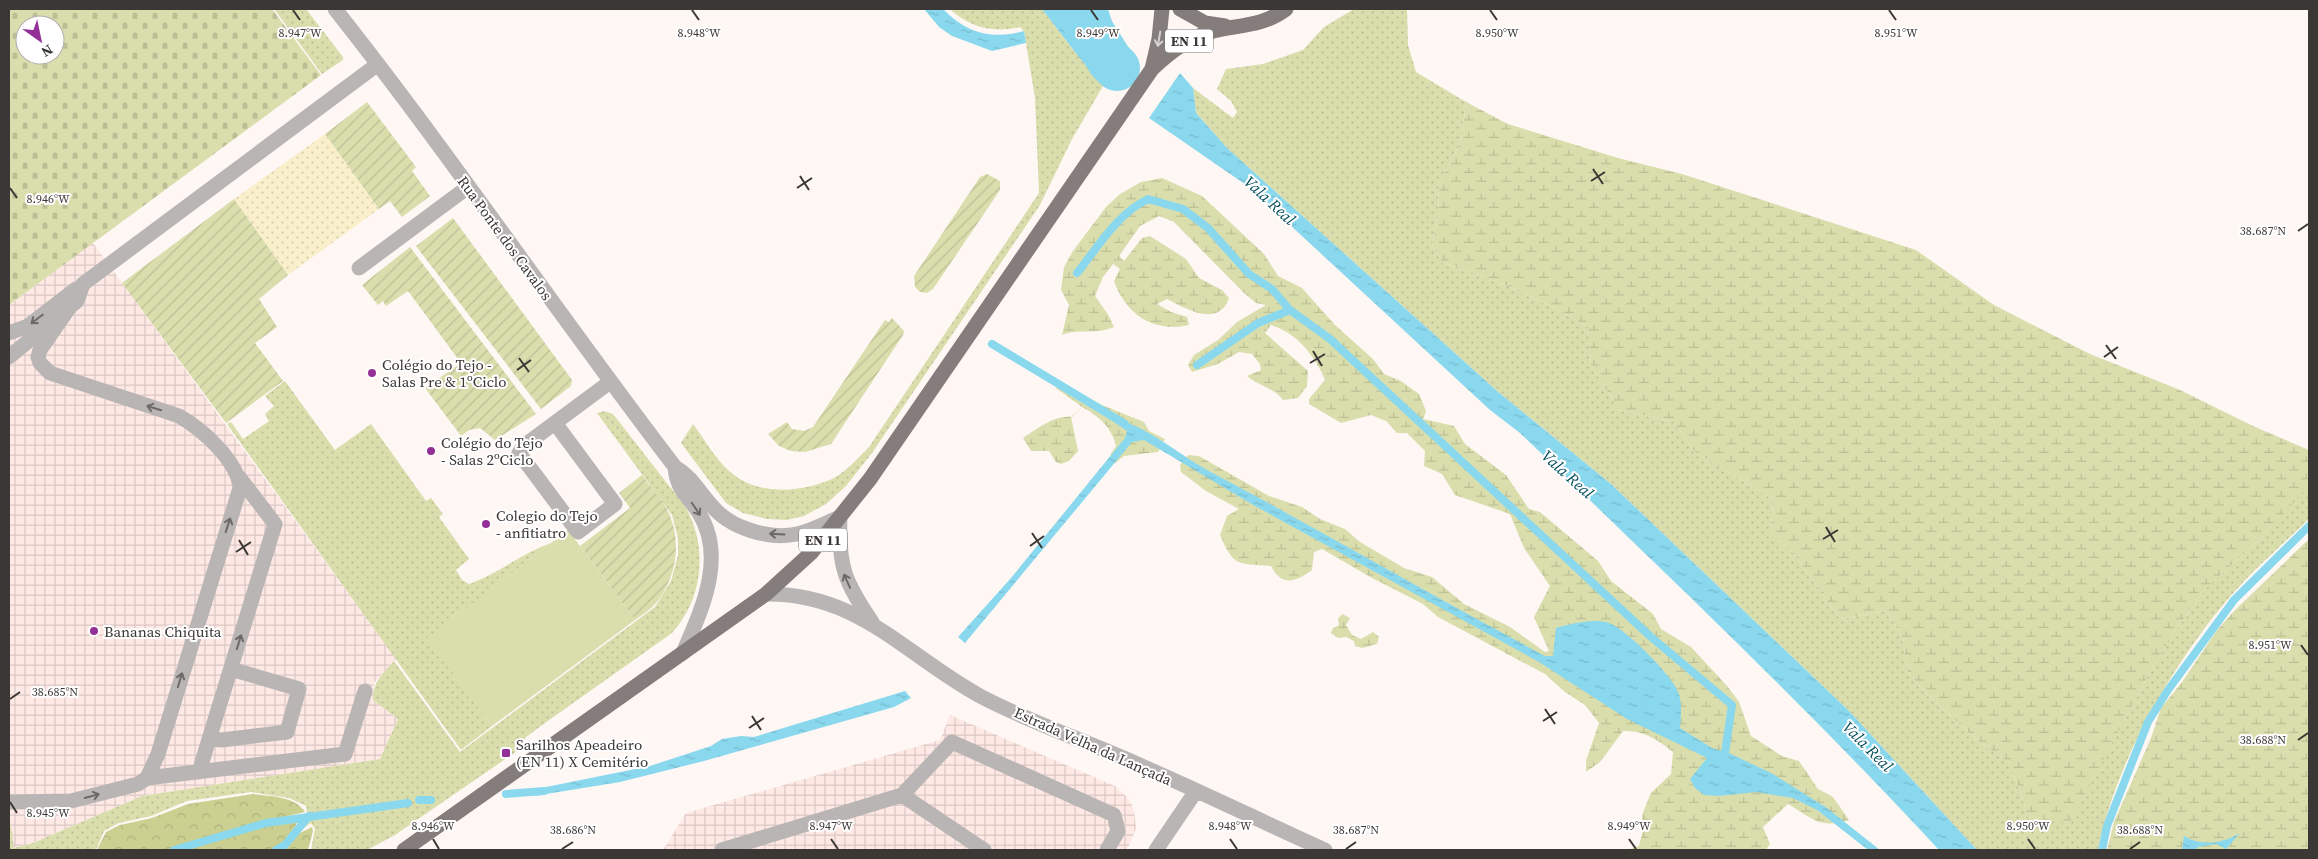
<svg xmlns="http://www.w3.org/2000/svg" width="2318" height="859" viewBox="0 0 2318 859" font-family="'Source Serif 4',serif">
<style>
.industrial{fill:url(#industrial-grid)}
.grass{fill:url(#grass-dots)}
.forest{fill:url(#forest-crowns)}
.wetland{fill:url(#wetland-marsh)}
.sand{fill:url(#sand-dots)}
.cemetery{fill:url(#cemetery-stones);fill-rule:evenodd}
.garden{fill:url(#garden-furrows)}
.pitch{fill:#dadead}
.water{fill:url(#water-ripples)}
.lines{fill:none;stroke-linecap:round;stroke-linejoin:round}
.stream{stroke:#89d8ee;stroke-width:8}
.river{stroke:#89d8ee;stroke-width:46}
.minor{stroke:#b9b5b4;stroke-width:15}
.major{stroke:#847d7b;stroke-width:15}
.oneway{stroke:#d4d2d1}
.oneway2{stroke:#6d6968}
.ticks{fill:none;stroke:#3b3735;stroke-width:2}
.poi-dot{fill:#933097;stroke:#fff;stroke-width:2}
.labels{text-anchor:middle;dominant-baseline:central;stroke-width:4;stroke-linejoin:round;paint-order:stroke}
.shield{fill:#fff;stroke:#767372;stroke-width:1}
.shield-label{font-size:14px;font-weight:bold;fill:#3b3735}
.street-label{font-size:15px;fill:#3b3735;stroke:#fff}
.poi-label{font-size:15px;fill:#3b3735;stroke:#fff;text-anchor:start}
.water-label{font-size:16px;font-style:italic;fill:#054e5d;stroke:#fff}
.ticks-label{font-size:12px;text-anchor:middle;fill:#3b3735;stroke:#fff;stroke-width:4;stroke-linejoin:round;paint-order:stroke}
</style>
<defs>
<pattern id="industrial-grid" width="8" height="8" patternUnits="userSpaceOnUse" patternTransform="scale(1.25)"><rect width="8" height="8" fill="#fee9e4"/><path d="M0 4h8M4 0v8" fill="none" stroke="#dbc8c4"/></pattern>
<pattern id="grass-dots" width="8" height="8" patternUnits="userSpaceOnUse" patternTransform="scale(1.25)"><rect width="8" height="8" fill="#dadead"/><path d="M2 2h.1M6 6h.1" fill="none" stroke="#bcbf95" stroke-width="1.8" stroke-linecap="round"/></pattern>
<pattern id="forest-crowns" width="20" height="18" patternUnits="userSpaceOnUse" patternTransform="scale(1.25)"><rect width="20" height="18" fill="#cbd090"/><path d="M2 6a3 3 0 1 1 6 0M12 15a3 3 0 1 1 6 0" fill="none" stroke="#afb37d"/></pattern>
<pattern id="wetland-marsh" width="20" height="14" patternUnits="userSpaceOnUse" patternTransform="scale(1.25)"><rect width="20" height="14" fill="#dadead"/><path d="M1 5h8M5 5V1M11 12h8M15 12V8" fill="none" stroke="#bcbf95"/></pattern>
<pattern id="sand-dots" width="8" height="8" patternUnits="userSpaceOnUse" patternTransform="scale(1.25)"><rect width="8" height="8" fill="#f9efca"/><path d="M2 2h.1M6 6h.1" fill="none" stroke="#d6ceae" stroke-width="1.8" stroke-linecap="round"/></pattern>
<pattern id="cemetery-stones" width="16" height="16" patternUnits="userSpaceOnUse" patternTransform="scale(1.25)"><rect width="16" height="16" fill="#dadead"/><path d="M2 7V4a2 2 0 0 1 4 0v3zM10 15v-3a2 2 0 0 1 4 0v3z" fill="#bcbf95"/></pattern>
<pattern id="garden-furrows" width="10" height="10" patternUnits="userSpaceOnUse" patternTransform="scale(1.25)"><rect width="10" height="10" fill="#dadead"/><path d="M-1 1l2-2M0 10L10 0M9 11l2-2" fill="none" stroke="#bcbf95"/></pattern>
<pattern id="water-ripples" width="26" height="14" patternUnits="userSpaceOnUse" patternTransform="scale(1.25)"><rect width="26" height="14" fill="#89d8ee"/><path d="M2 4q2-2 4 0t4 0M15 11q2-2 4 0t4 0" fill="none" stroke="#77bacd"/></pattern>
</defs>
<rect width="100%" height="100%" fill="#fef7f4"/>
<path class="industrial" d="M93,243L396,659L374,683L373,700L398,719L380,759L142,796L33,843L13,848L9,812V305Z
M950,715L1115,786L1129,799L1134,810L1136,828L1129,846L1126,850H663L686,813L940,740Z"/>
<path class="grass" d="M274,9H306L343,57V60L322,74Z
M950,9H1042L1082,61L1106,81L1072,139L1040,205L872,453L846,486L826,504L804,516L787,520L767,519L743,513L726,503L681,443L693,424C706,441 717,463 734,475C761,496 805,492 834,478C847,471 859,457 869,447L1039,193L1035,98L1024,31L1020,27C994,33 970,28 950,9Z
M1354,9H1407L1408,45L1416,72L1466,102L1461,142L1439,183L1438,216L1432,246L1443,263C1495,278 1542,300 1588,327L1591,365L1619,410L1674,422L1695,452L1773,499L1771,532L1794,554L1840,619L1886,611L1903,638L1907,671L1928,695L1977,740L2008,762L2022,796L2027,817L2069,823L2151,670L2178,627L2206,588L2258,541L2309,485V519C2282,545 2252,571 2228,599C2171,666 2115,764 2098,850H1977L1849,711L1611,484L1497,391L1227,148L1196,113L1193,88L1233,118L1237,112L1231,101L1217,89L1226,69L1263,64L1303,50L1324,27Z
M285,381L335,450L371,424L426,501L431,498L443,514L439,517L469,559L456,570L462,580L469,584C498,574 520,554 551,543L428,638L492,726L461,750L227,424L231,422L243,439L269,421L265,414L274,406L265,396Z
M604,411L613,414C630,435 646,457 663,478C670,488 680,498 686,508C709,549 702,600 672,633L545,723L526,737L517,751L395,835L367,850H311L315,829L311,823L299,831L300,821L290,818L307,813L306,806L289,798L251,792L187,801L151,816L119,823L104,831L97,848L91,850H9V812L14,848L33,843L142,796L380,759L398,719L373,700C372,682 383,674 394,661L460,752L655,607L671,581L678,555V538L672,515L597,413Z"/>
<path class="forest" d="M253,794C268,796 296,796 305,812L284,817V823H297L293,831L296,835L312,827L313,831L308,850H97L106,832L120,825L152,818L188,804Z"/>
<path class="wetland" d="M1466,102L1508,124L1618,158L1682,174L1916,250L1994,305L2090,354L2180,390L2255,427L2309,450V486L2258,541L2206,588L2178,627L2151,670L2069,824L2027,817L2022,796L2008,762L1977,740L1928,695L1907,671L1903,638L1886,611L1840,619L1794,554L1771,532L1773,499L1695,452L1674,422L1619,410L1591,365L1588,327C1542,300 1495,278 1443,263L1432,246L1438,216L1439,183L1461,142Z
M1162,178L1202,196L1264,254L1278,276L1302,288L1335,325L1373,359L1384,374L1401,381L1419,394L1426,411L1423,419L1454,426L1465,444L1506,475L1529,509L1540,512L1598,561L1611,581L1653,614L1661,629L1691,647L1728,687L1739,702L1751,736L1782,756L1799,761L1818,789L1833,797L1849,820C1819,829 1814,819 1788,804L1763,827L1770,844L1766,850H1627L1639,846L1643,830L1642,815L1651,793L1671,774L1673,752C1657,739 1643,730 1623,731L1600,762L1586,772V761L1599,723L1585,705L1565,692L1545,674L1438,617L1423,604L1372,578L1322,549L1314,552L1312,570C1296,582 1281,587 1271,566C1238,563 1234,568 1220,535L1227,516L1239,509L1206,491L1181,472L1180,465L1188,455L1199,456L1269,496L1302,507L1320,519L1345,529L1360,542L1404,568L1432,577L1464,604L1510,627L1545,652L1549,651L1534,617L1550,586L1524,548L1510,514L1455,495L1442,474L1424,466L1425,451L1407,433H1397L1386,421L1371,415L1341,423L1309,404V399L1325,380C1315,356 1297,333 1271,325L1265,333L1308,371L1307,386L1298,398L1283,400C1275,388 1258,386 1247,376L1261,370L1260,364L1252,354L1239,352L1218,364L1192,372L1188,365L1194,355L1218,340L1237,322L1266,305L1256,303L1244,293L1174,222L1159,216L1140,226L1119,256L1124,261L1142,238L1150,236L1186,259L1199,278L1222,290L1229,298C1219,328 1186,309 1167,299L1157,304L1171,312L1187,317L1189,325C1154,333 1126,315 1114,281L1120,269L1113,264L1103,277L1095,296L1109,316L1114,327C1096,335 1079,328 1062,335L1069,305L1061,290L1064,267L1073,251L1106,207L1120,194L1141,182Z
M1065,385L1102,405L1144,422L1149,431L1165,439L1158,452L1124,456L1115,463L1110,455L1116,446C1112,428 1098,415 1082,407L1071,417L1078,451L1069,461L1061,464L1056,462L1049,451H1031L1023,438C1038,429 1053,415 1072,417L1082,407L1056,388Z
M2309,539V850H2107L2114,822L2151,738L2161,708L2182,682L2217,630L2235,610Z
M1342,614L1350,618L1346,625L1352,635L1361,639L1373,632L1379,637L1377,644L1362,648L1355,646L1354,641L1346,637L1338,638L1331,633L1333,628L1339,625L1338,619Z"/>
<path class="sand" d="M325,134L379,209L288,275L234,199Z"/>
<path class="cemetery" d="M9,9H272L321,75L9,305ZM25,25H55V55H25Z"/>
<path class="garden" d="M367,102L416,167L412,171L430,196L402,217L390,201L379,209L325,134Z
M987,174L1000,181V190L933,289L927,293L920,292L915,287L914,276L980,177Z
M234,199L288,275L259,299L277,327L255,343L283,381L226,423L122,283Z
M453,218L572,380L571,386L541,409L416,246Z
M410,247L536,414L495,440L480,428L469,430L461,436L425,388L461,363L408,291L386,306L383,301L378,305L362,285Z
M892,318L904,331L903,335L831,444L805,452L791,451L779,446L768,434L787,422L792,429L804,431L813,427L885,320L889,322Z
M642,475C651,488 665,502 670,516C682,545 675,580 656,603C650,610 642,615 635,620L580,546L630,508L619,493Z"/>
<path class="pitch" d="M568,530L635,620L492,726L427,638Z"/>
<path class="water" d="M924,9H943C966,33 992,40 1024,31L1026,43L992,51L952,36L939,27Z
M1042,9H1108L1116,34L1127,51L1106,81L1082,61Z
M1180,73L1193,88L1196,113L1227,148L1497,391L1611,484L1849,711L1977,850H1939C1805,705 1662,570 1520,433L1490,410L1249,187L1149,118Z
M1109,418C1146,424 1176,453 1209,471C1322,531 1432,596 1545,656H1553L1556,628C1571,624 1593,618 1609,623C1626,629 1674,677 1679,694C1682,705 1681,717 1680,728L1712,748L1731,754L1773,774L1827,808L1880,850H1868L1817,810L1793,798L1756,792L1719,796L1704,795L1695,788L1690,779L1707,758L1627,719L1539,662L1255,506L1144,440L1132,442L965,643L958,637L1011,578L1125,438L1127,431Z
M905,691L911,698L894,707L704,761L620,782L534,796L536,789L650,766L711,746L722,739L741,736L754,737Z
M2240,833L2226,849L2216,844L2198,847L2195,850L2182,849L2184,836C2201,847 2225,843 2240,833Z"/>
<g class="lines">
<path class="stream" d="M1077,273C1098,247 1117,214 1148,199L1183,209L1208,228L1249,274L1272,289L1290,310
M992,344L1125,424
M1197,365L1258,323L1290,310L1330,339L1651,637L1732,705L1724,760
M506,794L544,791
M419,800H431
M174,850L266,823L408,803
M276,850L285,845L309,816
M2102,850L2107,826L2148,722L2168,690L2234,600L2309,526"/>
<path class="river" d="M1077,9L1110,61L1117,68"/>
<path class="minor" d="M335,9C453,158 559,316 675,467C692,477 699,492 712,506C730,528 769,540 797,534C812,531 826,523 840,517C838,567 845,582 872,622
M359,268L468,187
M9,333L28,326L76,289
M9,357L77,301L83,284L378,64
M555,423L615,504L578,532L519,453L525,445L610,382
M675,467C677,491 687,494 699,513C727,558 701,611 683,653
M766,594C859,593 905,655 980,696C1033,724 1092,743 1146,768C1206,794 1265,823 1325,850
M209,739L222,740L287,732L299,689L231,669
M199,772L275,524L239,477
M147,778L345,754L365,691
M902,795L952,742L1114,815L1118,831L1107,850
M9,802L71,801L138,784L147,778L158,754L240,488C238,461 202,429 179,416L50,373L40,363L38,357L40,350L69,308
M722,850L902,795L984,850
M1156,850L1196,791"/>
<path class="major" d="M1180,9L1205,23L1225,26
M1152,69L1159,39L1162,9
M404,850L766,594L811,553L870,479L1152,69C1170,52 1188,38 1213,31C1239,25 1264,26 1286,9"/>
</g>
<defs><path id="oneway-shaft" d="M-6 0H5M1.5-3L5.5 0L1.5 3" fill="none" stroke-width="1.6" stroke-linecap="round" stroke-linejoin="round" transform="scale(1.25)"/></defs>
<use class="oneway" href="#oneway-shaft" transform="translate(1159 39) rotate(100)"/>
<g class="oneway2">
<use href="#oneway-shaft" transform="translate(37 319) rotate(143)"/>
<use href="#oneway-shaft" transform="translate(154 408) rotate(-163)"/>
<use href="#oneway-shaft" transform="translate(696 509) rotate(56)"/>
<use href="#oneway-shaft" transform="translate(228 525) rotate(-72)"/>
<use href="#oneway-shaft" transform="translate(777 534) rotate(-177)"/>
<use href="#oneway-shaft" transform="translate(847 581) rotate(-114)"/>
<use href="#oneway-shaft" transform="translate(239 642) rotate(-73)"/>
<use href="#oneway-shaft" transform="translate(180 680) rotate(-73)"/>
<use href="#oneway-shaft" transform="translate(92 796) rotate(-15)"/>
</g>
<path class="ticks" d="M293,10L300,20M692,10L699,20M1091,10L1098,20M1490,10L1497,20M1889,10L1896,20M1593,169L1603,184M800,176L809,190M1591,181L1605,172M10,188L17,198M797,188L812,178M2298,231L2308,224M2106,345L2116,359M1313,351L1322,366M2104,357L2118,347M519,358L529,372M1310,363L1325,354M517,370L531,360M1826,527L1835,542M1032,533L1042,548M1823,539L1838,530M239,540L248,555M1030,546L1044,536M236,552L251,542M2301,645L2308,655M10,699L20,692M1545,709L1555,724M752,716L761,730M1543,721L1557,712M749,728L764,718M2298,740L2308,733M10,802L17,813M433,839L439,849M831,839L838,849M1230,839L1237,849M1629,839L1636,849M2028,839L2035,849M562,849L573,842M1346,849L1356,842M2130,849L2140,842"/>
<g class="poi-dot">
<circle cx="372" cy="373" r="5"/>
<circle cx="431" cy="451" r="5"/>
<circle cx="486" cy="524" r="5"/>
<circle cx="94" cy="631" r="5"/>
<rect x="501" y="748" width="10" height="10" rx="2.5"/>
</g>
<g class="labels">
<g class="shield">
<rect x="1165" y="29.5" width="48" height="23" rx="4"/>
<rect x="799" y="528.5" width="48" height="23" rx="4"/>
</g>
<g class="shield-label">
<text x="1189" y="41">EN 11</text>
<text x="823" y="540">EN 11</text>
</g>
<g class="street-label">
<text transform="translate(505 238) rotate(54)">Rua Ponte dos Cavalos</text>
<text transform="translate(1093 746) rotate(24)">Estrada Velha da Lançada</text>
</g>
<g class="poi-label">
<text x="382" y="364">Colégio do Tejo -<tspan x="382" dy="17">Salas Pre &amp; 1ºCiclo</tspan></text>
<text x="441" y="442">Colégio do Tejo<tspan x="441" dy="17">- Salas 2ºCiclo</tspan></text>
<text x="496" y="515">Colegio do Tejo<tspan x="496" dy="17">- anfitiatro</tspan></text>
<text x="104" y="631">Bananas Chiquita</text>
<text x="516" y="744">Sarilhos Apeadeiro<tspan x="516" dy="17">(EN 11) X Cemitério</tspan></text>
</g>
<g class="water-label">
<text transform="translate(1270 200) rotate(43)">Vala Real</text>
<text transform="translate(1568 474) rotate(42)">Vala Real</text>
<text transform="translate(1868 746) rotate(45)">Vala Real</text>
</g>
</g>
<g class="ticks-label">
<text x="699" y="37">8.948°W</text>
<text x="1896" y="37">8.951°W</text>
<text x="300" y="37">8.947°W</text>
<text x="1098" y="37">8.949°W</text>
<text x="1497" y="37">8.950°W</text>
<text x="48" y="203">8.946°W</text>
<text x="2263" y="235">38.687°N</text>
<text x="2270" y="649">8.951°W</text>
<text x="55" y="696">38.685°N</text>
<text x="2263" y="744">38.688°N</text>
<text x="48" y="817">8.945°W</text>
<text x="433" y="830">8.946°W</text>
<text x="831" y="830">8.947°W</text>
<text x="1230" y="830">8.948°W</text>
<text x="1629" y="830">8.949°W</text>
<text x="2028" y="830">8.950°W</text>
<text x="573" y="834">38.686°N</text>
<text x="1356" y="834">38.687°N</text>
<text x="2140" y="834">38.688°N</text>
</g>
<rect width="2318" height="859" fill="none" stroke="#3b3735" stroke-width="20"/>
<g transform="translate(40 40) rotate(147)"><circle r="24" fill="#ffffff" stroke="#b1afae"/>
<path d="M0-4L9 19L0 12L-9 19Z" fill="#933097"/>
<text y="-8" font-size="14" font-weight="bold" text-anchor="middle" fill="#3b3735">N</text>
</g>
</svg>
